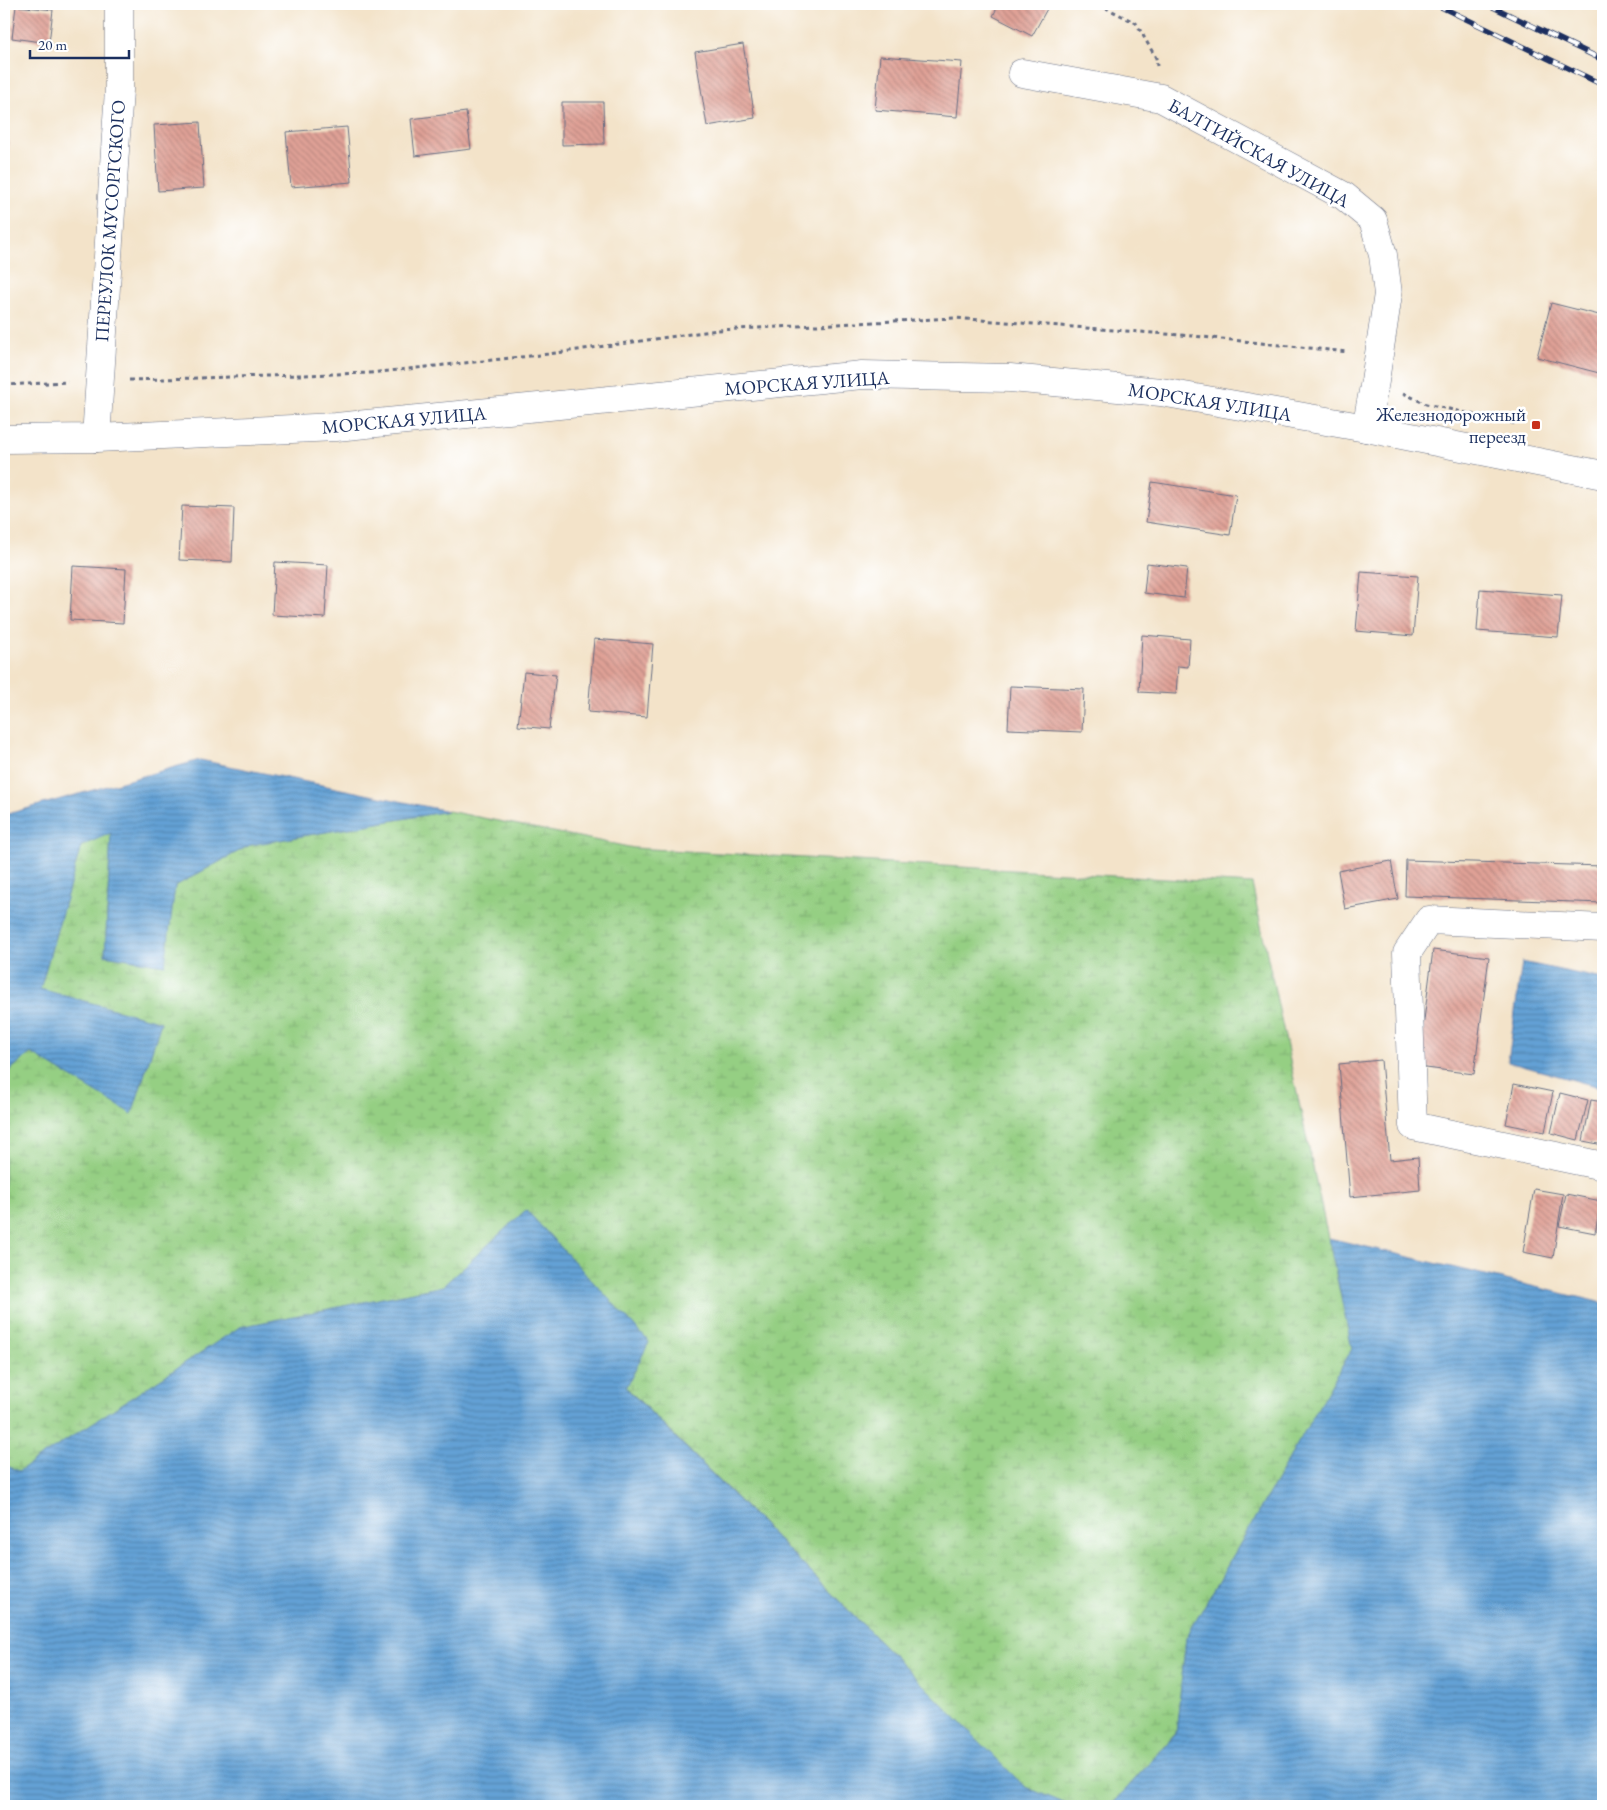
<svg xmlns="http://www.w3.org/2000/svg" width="1607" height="1810" viewBox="0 0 1607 1810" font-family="'EB Garamond',serif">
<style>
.wetland{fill:url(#wetland-marsh);stroke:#587f70}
.water{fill:url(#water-rules);stroke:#3f689a}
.building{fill:url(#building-back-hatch)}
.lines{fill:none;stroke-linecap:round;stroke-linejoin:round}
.minor-casing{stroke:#676e83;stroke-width:29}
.major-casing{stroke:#676e83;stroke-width:29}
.path{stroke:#676e83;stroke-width:3;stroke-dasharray:4 4;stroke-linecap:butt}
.minor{stroke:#fff;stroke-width:28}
.major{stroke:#fff;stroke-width:28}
.rail-casing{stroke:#1b2f5e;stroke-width:5.5}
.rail{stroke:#fff;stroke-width:4;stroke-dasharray:11;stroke-linecap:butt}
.poi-dot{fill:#c8321e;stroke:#fff;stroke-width:2}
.labels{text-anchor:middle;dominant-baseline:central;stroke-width:5;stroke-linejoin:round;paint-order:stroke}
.street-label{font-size:19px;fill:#1b2f5e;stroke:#fff}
.poi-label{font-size:19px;fill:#1b2f5e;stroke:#fff;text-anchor:end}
</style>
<defs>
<pattern id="wetland-marsh" width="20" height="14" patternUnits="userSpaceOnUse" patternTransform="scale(1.25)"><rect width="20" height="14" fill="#95cf83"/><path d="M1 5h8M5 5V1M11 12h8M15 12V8" fill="none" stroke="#80b274"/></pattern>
<pattern id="water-rules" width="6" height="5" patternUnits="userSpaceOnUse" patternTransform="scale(1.25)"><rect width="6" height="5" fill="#63a1d5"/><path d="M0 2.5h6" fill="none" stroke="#5184b0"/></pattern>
<pattern id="building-back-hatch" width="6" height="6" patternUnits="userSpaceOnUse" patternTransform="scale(1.25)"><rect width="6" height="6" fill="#e0a196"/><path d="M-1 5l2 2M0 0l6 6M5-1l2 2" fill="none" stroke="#b5847e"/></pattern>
</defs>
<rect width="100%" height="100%" fill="#fff"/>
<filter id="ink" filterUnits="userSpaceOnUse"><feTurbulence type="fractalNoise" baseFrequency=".02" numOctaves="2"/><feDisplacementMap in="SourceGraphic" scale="10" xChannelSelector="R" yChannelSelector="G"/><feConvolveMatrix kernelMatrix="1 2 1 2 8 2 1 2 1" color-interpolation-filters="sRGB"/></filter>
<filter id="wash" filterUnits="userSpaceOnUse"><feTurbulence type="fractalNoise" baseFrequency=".0096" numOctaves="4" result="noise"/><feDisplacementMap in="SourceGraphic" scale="20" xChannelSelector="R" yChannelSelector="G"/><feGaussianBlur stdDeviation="1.12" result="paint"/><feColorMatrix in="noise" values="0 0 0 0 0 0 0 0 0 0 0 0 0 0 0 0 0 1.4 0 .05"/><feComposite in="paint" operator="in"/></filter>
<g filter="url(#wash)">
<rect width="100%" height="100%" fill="#f3e3c9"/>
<path class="wetland" d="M448,811L634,848L1252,884L1352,1349L1186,1638L1176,1733L1111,1806H1071L1025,1787L626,1387L649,1342L526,1210L443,1286L240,1327L19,1471L4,1465V1075L31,1053L132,1113L161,1022L40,989L81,846L111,832L105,955L164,965L175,886L250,845Z"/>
<path class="water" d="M200,760L448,811L250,845L175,886L165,965L105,955L111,833L81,846L40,989L161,1022L132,1114L31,1053L4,1075V815Z
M1522,962L1603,979V1088L1508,1062Z
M526,1210L649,1342L626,1388L1025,1787L1071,1806H4V1465L19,1471L240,1327L443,1286Z
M1329,1238L1603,1303V1806H1111L1176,1734L1186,1638L1352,1349Z"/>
<g id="blocks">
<path class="building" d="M999,4H1041L1048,7L1032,36L993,16Z
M16,6L53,10L49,43L12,38Z
M743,44L755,118L707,126L695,52Z
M880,56L962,62L957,117L875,110Z
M562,102H603L604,144L562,145Z
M466,112L471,149L415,156L411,119Z
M200,122L204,188L158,191L154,125Z
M4,125H8L9,182H4Z
M347,127L352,182L291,187L286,132Z
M1551,303L1603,316V374L1537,357Z
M1152,482L1236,495L1230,535L1146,522Z
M182,506L234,508L232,562L179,560Z
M275,562L328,565L325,618L272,615Z
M1147,563L1187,568L1184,598L1144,593Z
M73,566L126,569L123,623L70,620Z
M1361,572L1418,576L1413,636L1356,631Z
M1480,589L1562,595L1558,637L1477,631Z
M1142,635L1190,639L1188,667L1178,666L1176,694L1139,692Z
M594,639L653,644L647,717L588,712Z
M524,672L556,675L549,729L518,726Z
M1010,686L1084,689L1082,732L1008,729Z
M1406,860L1603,866V903L1405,896Z
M1391,861L1398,899L1345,909L1338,871Z
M1433,950L1489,957L1474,1074L1418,1067Z
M1381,1060L1390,1160L1418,1157L1420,1190L1350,1197L1339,1064Z
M1514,1084L1553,1092L1545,1132L1506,1124Z
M1560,1093L1588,1100L1578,1140L1551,1133Z
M1591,1100L1603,1102V1145L1583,1141Z
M1534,1189L1563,1194L1553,1258L1523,1252Z
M1566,1194L1601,1201L1595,1233L1559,1226Z
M1602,1205H1603V1233L1597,1232Z"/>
</g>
</g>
<g filter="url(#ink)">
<use href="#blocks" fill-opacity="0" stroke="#676e83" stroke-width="1"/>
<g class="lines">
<defs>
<path id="minor" d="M1022,73L1161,98L1344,196L1373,220L1383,255L1388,294L1375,381L1366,428
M96,438L119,90V4
M1603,928L1429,920L1407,953L1413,1126L1603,1166"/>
<path id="major" d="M4,439L96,438L336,427L862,375L1010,378L1161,392L1366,428L1603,475"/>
</defs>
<use href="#minor" class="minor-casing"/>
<use href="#major" class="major-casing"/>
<path class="path" d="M1098,4L1136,23L1156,58L1157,66
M129,380L370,373L549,354L718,330L954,318L1193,336L1348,352
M4,385L68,382
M1403,393L1426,404L1517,424"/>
<use href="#minor" class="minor"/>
<use href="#major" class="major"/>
<defs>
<path id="rail" d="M1435,4L1603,85
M1487,4L1603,60"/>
</defs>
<use href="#rail" class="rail-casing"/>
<use href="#rail" class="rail"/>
</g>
</g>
<rect class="poi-dot" x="1531" y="420" width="10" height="10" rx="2.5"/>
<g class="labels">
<g class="street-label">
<text transform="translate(1259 153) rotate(29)">БАЛТИЙСКАЯ УЛИЦА</text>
<text transform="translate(110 221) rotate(-86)">ПЕРЕУЛОК МУСОРГСКОГО</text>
<text transform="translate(807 383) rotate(-4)">МОРСКАЯ УЛИЦА</text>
<text transform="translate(1210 402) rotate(9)">МОРСКАЯ УЛИЦА</text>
<text transform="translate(404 420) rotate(-5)">МОРСКАЯ УЛИЦА</text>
</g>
<g class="poi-label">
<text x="1526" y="414">Железнодорожный<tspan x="1526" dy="22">переезд</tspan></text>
</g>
</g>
<rect width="1607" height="1810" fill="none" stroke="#fff" stroke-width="20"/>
<path d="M30 50v8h99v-8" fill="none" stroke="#1b2f5e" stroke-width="2.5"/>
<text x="38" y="50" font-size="15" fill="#1b2f5e" stroke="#ffffff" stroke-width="4" paint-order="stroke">20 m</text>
</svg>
